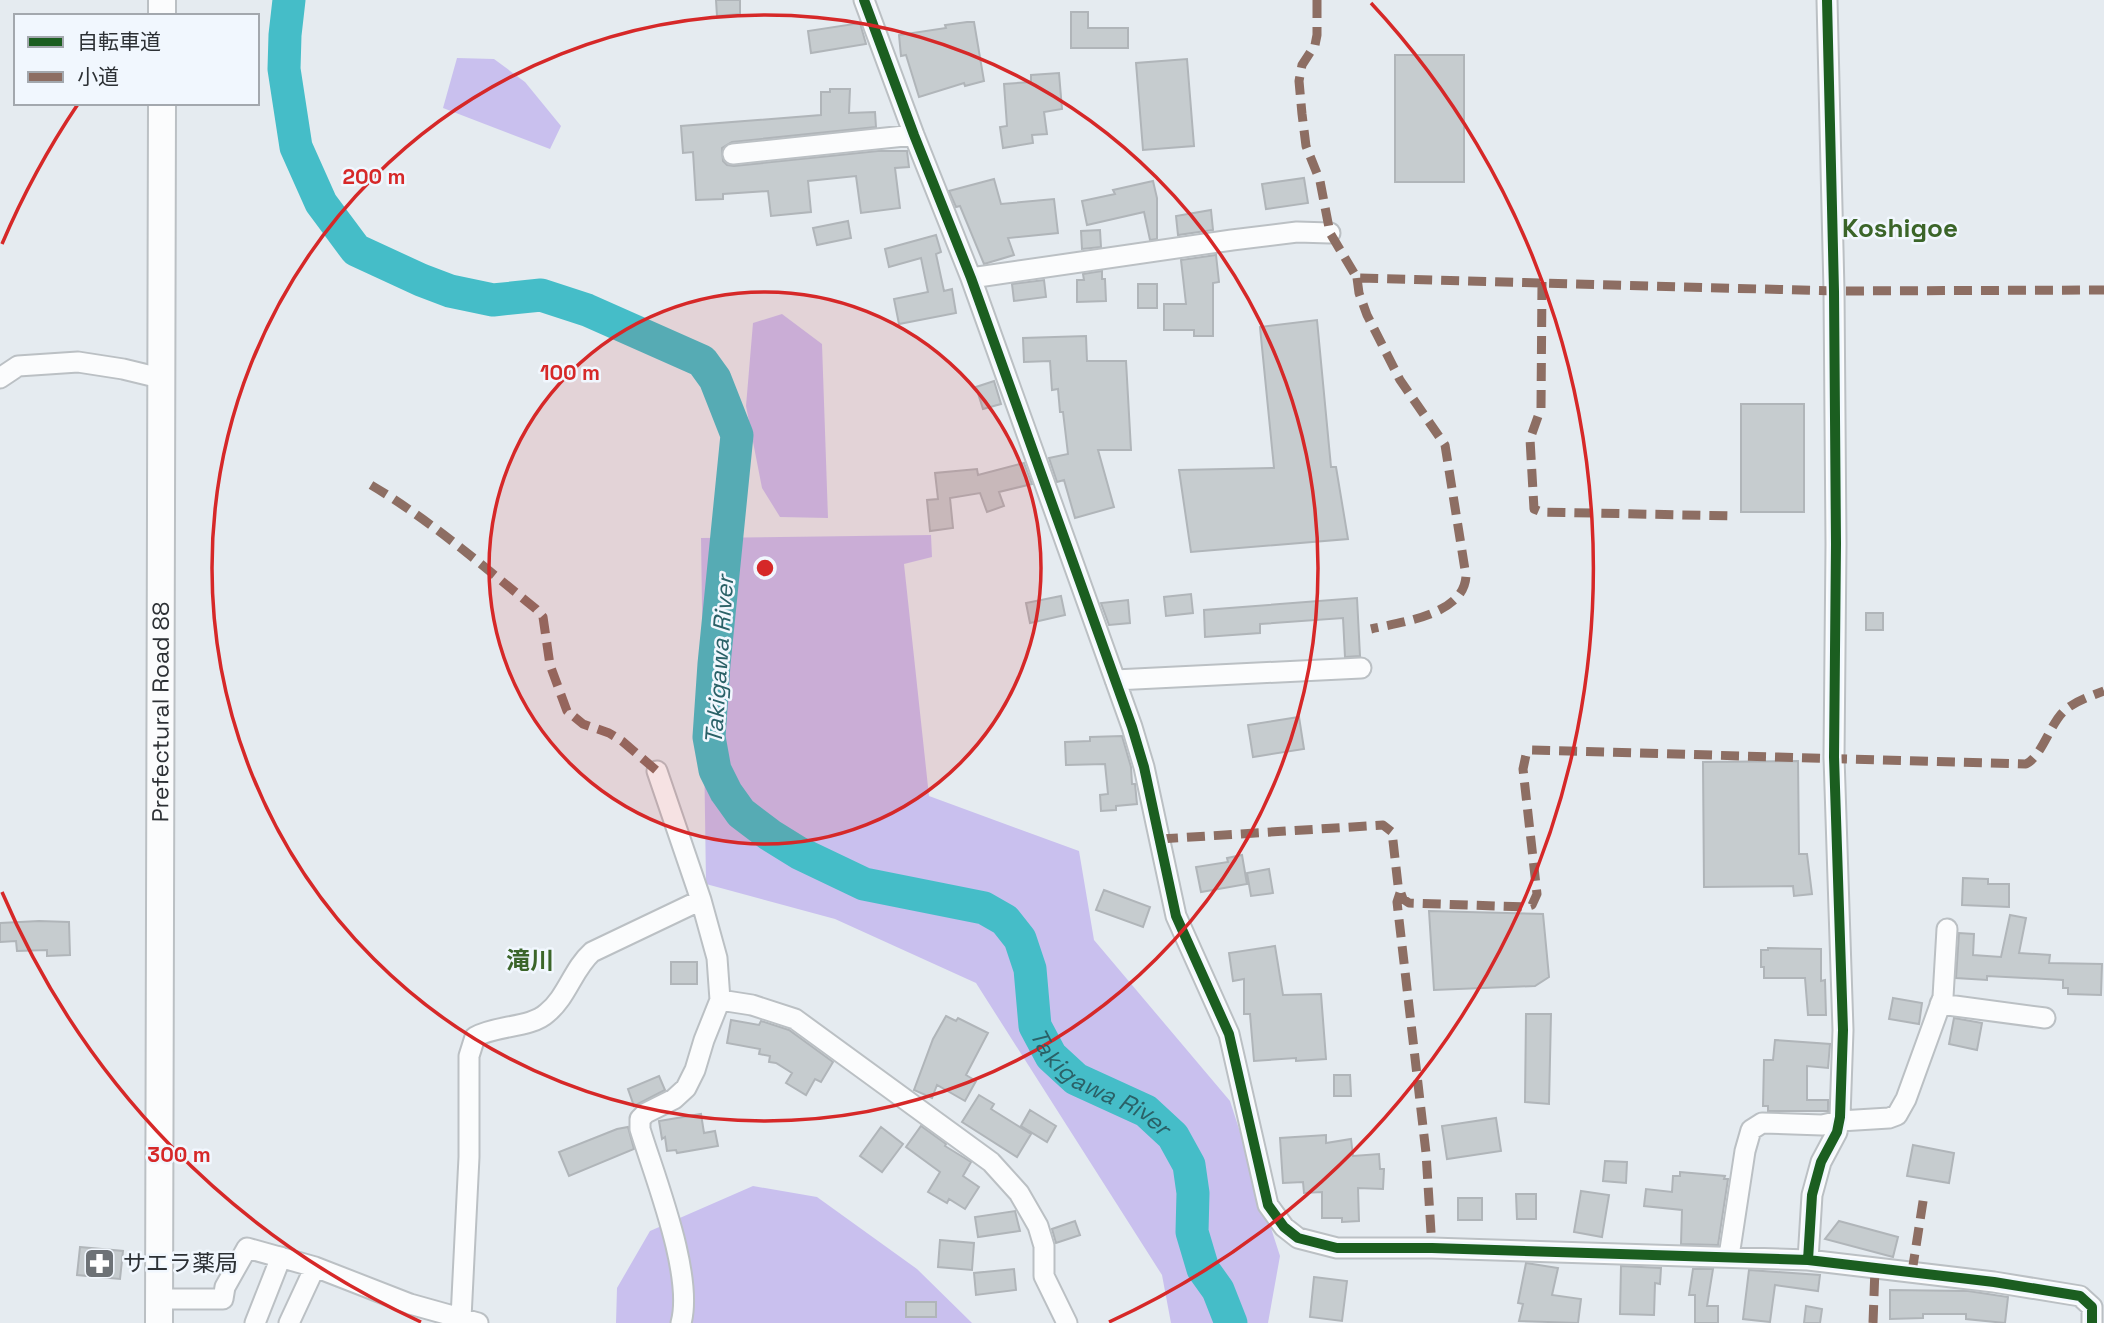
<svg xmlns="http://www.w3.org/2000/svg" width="2104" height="1323" viewBox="0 0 2104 1323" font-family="'Space Grotesk','Noto Sans JP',sans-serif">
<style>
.forest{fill:#c9c0ee}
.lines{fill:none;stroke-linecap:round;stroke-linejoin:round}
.river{stroke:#45bdc8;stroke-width:33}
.building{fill:#c6cccf;stroke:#b0b5b9;stroke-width:2}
.minor-casing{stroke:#bbc0c4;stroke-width:23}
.major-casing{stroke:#bbc0c4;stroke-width:30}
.minor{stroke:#fbfcfd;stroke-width:19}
.major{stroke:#fbfcfd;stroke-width:26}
.quiet{stroke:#8d6e63;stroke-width:9;stroke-dasharray:18 9;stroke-linecap:butt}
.cycleway-casing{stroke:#f1f7fe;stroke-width:15}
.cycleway{stroke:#1b5e20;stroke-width:10}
.ring{fill:none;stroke:#d62828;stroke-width:3.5}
.labels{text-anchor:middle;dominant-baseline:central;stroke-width:5;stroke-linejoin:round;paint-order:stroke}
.street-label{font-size:23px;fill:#2d3135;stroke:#f1f7fe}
.poi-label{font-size:23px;fill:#2d3135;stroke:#f1f7fe;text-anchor:start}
.water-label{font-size:24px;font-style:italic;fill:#2a6167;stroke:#f1f7fe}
.neighbourhood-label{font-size:24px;font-weight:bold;fill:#3b6529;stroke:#f1f7fe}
.quarter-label{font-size:26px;font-weight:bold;fill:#3b6529;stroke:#f1f7fe}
.centre{fill:#d62828;stroke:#f1f7fe;stroke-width:3.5}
.ring-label{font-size:21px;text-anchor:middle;font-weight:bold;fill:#d62828;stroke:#f1f7fe;stroke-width:5;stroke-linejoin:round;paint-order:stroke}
</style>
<rect width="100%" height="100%" fill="#e5ebf0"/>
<path class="forest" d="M457,58L494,59L525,82L561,126L550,149L443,108Z
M782,314L822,344L828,518L780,517L762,488L746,406L753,323Z
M931,535L932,557L904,564L929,796L1079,851L1094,940L1230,1101L1280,1256L1268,1323H1171L1162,1275L976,983L835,919L706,884L701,538Z
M753,1186L817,1197L917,1269L972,1323H616L617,1288L650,1231Z"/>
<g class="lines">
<path class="river" id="s1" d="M289,0L285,35L284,69L296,147L321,203L356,250L421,280L450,291L493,300L541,295L587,310L702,361L715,379L737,435L714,664L709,737L715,770L726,792L741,813L770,835L799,853L864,884L984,908L1005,920L1020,939L1030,969L1035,1026L1051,1056L1076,1079L1146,1111L1173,1136L1189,1165L1193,1193L1192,1232L1203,1269L1218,1290L1231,1323"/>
</g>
<path class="building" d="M716,0H740V14L717,16Z
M1071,12H1088V28H1128V48H1071Z
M967,22H974L984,81L965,86L964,83L919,97L906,55L901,56L899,35L946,28L945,25Z
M860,23L866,44L811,53L808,31Z
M1395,55H1464V182H1395Z
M1187,59L1194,146L1143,150L1136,63Z
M1059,73L1062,109L1044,112L1047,134L1032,135L1033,143L1003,148L1000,127L1007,126L1004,84L1031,82V75Z
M830,89H850L849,113L875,112L876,127L732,142L722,148L723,161L727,165L734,166L878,151H907L909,167L895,168L900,208L861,213L856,176L808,181L811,212L771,216L768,191L723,194V199L696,200L693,152L683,153L681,126L821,115V92H830Z
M1304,178L1308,203L1266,209L1262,184Z
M994,179L1001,204L1054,199L1058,233L1008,238L1014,255L984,264L960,206L956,207L949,191Z
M1153,181L1157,198V239L1150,240L1144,212L1087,225L1082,201L1115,194L1113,190Z
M1211,210L1213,230L1178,235L1176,216Z
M848,221L851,238L817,245L813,228Z
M1100,230L1101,247L1082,249L1081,231Z
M936,235L941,252L936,254L944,291L952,289L956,313L899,324L894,299L928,292L921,258L889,267L885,249Z
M1216,255L1219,282L1213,283V336H1194V330H1164V304H1186L1181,260Z
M1102,271V279H1105L1106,301L1077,302V280H1084L1083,274Z
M1044,280L1046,297L1014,301L1012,284Z
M1138,284H1157V308H1138Z
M1317,320L1331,467H1336L1348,539L1191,552L1179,470L1274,468L1260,327Z
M1086,336L1087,361H1126L1131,450H1098L1114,507L1075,518L1064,480L1057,482L1049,458L1068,454L1063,412H1060L1058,389L1052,390L1050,361L1024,362L1023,338Z
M994,381L1001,404L983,409L976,387Z
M1741,404H1804V512H1741Z
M1024,463L1032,484L999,492L1004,506L987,512L980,493L950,498L953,528L930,531L927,500L938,499L935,473L977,469L978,475Z
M1191,594L1193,613L1166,616L1164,597Z
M1061,596L1065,615L1030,623L1026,603Z
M1357,598L1360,656L1345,657L1343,618L1260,624V633L1205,637L1204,610Z
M1128,600L1130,623L1109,625L1101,603Z
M1866,613H1883V630H1866Z
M1299,717L1304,749L1253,757L1248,725Z
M1122,736L1131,767L1132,784H1135L1137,804L1116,806V810L1101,811L1100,795L1108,794L1105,764L1066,765L1065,742L1090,741V737Z
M1798,761L1799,854H1807L1812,894L1794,896L1793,886L1704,887L1703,762Z
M1242,855L1247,884L1201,892L1196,867L1228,862L1227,858Z
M1269,869L1273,893L1251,896L1247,873Z
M1963,878L1988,879V884H2009V907L1962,905Z
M1104,890L1150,907L1143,927L1096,910Z
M1429,911L1543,914L1549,977L1535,986L1434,990Z
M2010,915L2026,918L2019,953L2050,955L2049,963L2102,964L2101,995L2068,994V988H2063V980L1987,976V980L1956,978L1959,933L1974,934L1973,955L2001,957Z
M39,921L69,922L70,955L47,956V950L17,951L16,941L0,942V923Z
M1275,946L1283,995L1321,994L1326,1059L1296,1061V1058L1254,1061L1250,1014H1244V979L1233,981L1229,953Z
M1768,948L1821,949V981L1825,980L1826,1015H1808L1805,978H1764V967H1761V950H1768Z
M671,962H697V984H671Z
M1893,998L1922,1003L1919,1024L1889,1019Z
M1526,1014H1551L1549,1104L1525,1102Z
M946,1016L956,1021L958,1018L988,1033L966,1075L976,1081L965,1101L937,1085L932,1098L914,1090L933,1039Z
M1954,1018L1982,1023L1977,1050L1949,1044Z
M731,1020L759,1025L761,1021L789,1030L833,1062L821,1082L815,1079L806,1095L786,1083L792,1073L776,1063L769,1062L770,1056L759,1054L760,1049L727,1043Z
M1775,1040L1830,1044L1828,1068L1807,1066V1100H1828V1111H1768V1106H1763L1764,1060H1773Z
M1334,1075H1350L1351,1096H1334Z
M659,1076L665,1090L634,1106L628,1089Z
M979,1095L994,1104L991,1109L1031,1134L1017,1157L962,1122Z
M1030,1110L1056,1126L1047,1142L1021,1126Z
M701,1114L704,1133L715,1131L718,1146L677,1153L676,1150L667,1151L665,1137L662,1139L659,1121Z
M1496,1118L1501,1151L1447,1159L1442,1126Z
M921,1126L946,1144L945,1146L971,1162L963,1176L979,1187L965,1209L949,1199L947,1203L928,1192L940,1172L906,1147Z
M628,1127L634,1149L569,1176L559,1152L617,1129Z
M881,1127L903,1144L882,1172L860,1156Z
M1326,1135V1143L1351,1139L1353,1156L1379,1154L1380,1169H1384L1383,1189L1358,1188L1359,1221L1342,1222V1218H1322V1192L1304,1193L1303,1182L1283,1183L1280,1138Z
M1913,1145L1954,1153L1949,1183L1907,1176Z
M1605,1161L1627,1162L1626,1183L1603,1181Z
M1680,1172L1725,1176L1724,1179H1728L1718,1245L1681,1244L1682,1210L1644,1206L1646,1189L1672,1192L1673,1176H1680Z
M1581,1191L1609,1195L1602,1237L1574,1232Z
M1516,1194H1536V1219H1517Z
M1458,1198H1482V1220H1458Z
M1015,1211L1020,1231L978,1237L975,1217Z
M1075,1221L1080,1235L1056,1243L1052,1229Z
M1839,1221L1898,1237L1893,1257L1825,1239Z
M940,1240L974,1243L972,1270L938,1267Z
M80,1247L123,1251L120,1279L77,1275Z
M1526,1263L1558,1268L1552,1295L1581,1299L1578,1323L1519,1321L1523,1304L1518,1303Z
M1621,1266L1661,1268L1660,1284L1655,1283L1654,1315L1620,1314Z
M1014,1269L1016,1290L976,1295L974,1273Z
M1693,1269H1713L1707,1306H1718V1323H1695V1295H1689Z
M1749,1270L1820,1275L1818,1291L1775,1285L1770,1322L1743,1319Z
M1314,1277L1347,1281L1342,1321L1310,1317Z
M1890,1290L1968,1291L2008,1297L2005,1323L1966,1319V1314H1923V1318L1890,1319Z
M906,1302H936V1317H906Z
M1806,1306L1822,1309L1820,1323H1804Z"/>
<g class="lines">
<defs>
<path id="minor" d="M864,0L914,135L971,278L1132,727L1144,767L1176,916L1229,1034L1268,1205L1284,1227L1298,1238L1337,1248H1432L1808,1260L1994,1282L2080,1296L2092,1307V1323
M733,154L914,135
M971,278L1232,240L1297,232L1330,233
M0,378L18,366L78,362L123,369L160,378
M1115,680L1361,668
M657,771L701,900L717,958L720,1000L704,1040L695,1070L686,1088L674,1099L646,1113L640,1119V1129C655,1178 694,1275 681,1323
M720,1000L752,1005L795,1019L991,1162L1019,1193L1038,1226L1044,1246V1276L1067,1323
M1940,1004L2045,1018
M1729,1256L1745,1151L1751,1130L1762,1123L1822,1125L1840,1121L1889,1118L1897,1115L1906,1099L1943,997L1947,929
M1808,1260L1812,1195L1821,1162L1837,1132L1840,1117L1843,1030L1834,757L1836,544L1834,291L1827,0
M158,1299H223L225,1287L247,1248L315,1267L410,1304L478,1323
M461,1318L469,1157V1056L475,1037C496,1025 531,1028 547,1013C567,997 573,969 592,952L701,900
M255,1323L281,1257
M289,1323L315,1267"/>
<g id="major">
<path d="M162,16V0"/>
<path id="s2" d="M159,1323L162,103"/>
</g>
</defs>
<use href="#minor" class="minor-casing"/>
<use href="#major" class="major-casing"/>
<use href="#minor" class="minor"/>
<use href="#major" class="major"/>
<path class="quiet" d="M1317,0V35L1315,45L1302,65L1299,81L1302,114L1306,146L1320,181L1330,233L1357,278L1834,291L2104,290
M1357,278L1359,293L1367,315L1400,380L1445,445L1466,576C1464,615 1401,622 1371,629
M1542,282L1541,408L1530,439L1534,509L1541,512L1736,516
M371,485C430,520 483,566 536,609L543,617L550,665L567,711L583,724L609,733L622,741L657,771
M1160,839L1383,825L1392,832L1398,885L1403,899L1409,903L1526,907L1532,905L1537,894L1523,769L1526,755L1531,750L2026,764C2042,756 2050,724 2064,711C2075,701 2091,696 2104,691
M1400,893L1397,902L1426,1153L1432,1248
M1912,1272L1924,1195
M1873,1323L1875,1268"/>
<defs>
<path id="cycleway" d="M864,0L914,135L971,278L1132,727L1144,767L1176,916L1229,1034L1268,1205L1284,1227L1298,1238L1337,1248H1432L1808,1260L1994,1282L2080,1296L2092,1307V1323
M1808,1260L1812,1195L1821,1162L1837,1132L1840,1117L1843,1030L1834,757L1836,544L1834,291L1827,0"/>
</defs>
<use href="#cycleway" class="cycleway-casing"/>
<use href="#cycleway" class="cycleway"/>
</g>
<circle cx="765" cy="568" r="276" fill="#d62828" fill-opacity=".12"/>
<g class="ring">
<circle cx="765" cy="568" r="276"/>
<circle cx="765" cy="568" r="553"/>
<path d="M421 1322A829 829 0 0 1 2 892M2 244A829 829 0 0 1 78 104M1371 3A829 829 0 0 1 1109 1322"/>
</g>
<defs>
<symbol id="pharmacy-square" viewBox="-11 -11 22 22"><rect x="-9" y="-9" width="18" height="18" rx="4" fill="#6d7276" stroke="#f1f7fe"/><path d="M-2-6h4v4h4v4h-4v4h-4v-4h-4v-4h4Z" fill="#fff"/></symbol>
</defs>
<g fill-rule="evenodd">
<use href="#pharmacy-square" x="82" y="1246" width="35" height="35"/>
</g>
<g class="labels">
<g class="street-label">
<text stroke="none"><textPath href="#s2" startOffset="611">Prefectural Road 88</textPath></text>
</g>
<g class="poi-label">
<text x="123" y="1263">サエラ薬局</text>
</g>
<g class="water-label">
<text transform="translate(719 660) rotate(-86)">Takigawa River</text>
<text stroke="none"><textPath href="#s1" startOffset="1598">Takigawa River</textPath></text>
</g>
<g class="neighbourhood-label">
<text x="530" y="960">滝川</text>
</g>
<g class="quarter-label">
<text x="1900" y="228">Koshigoe</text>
</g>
</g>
<circle cx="765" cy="568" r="10" class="centre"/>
<g class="ring-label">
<text x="374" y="184">200 m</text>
<text x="570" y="380">100 m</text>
<text x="179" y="1162">300 m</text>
</g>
<rect x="14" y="14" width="245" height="91" fill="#f1f7fe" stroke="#a3a8ae" stroke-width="2"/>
<rect x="28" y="37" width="35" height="10" fill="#1b5e20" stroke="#a3a8ae" stroke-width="2"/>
<text x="77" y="49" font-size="21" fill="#2d3135">自転車道</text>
<rect x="28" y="72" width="35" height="10" fill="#8d6e63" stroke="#a3a8ae" stroke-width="2"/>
<text x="77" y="84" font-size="21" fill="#2d3135">小道</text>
</svg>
